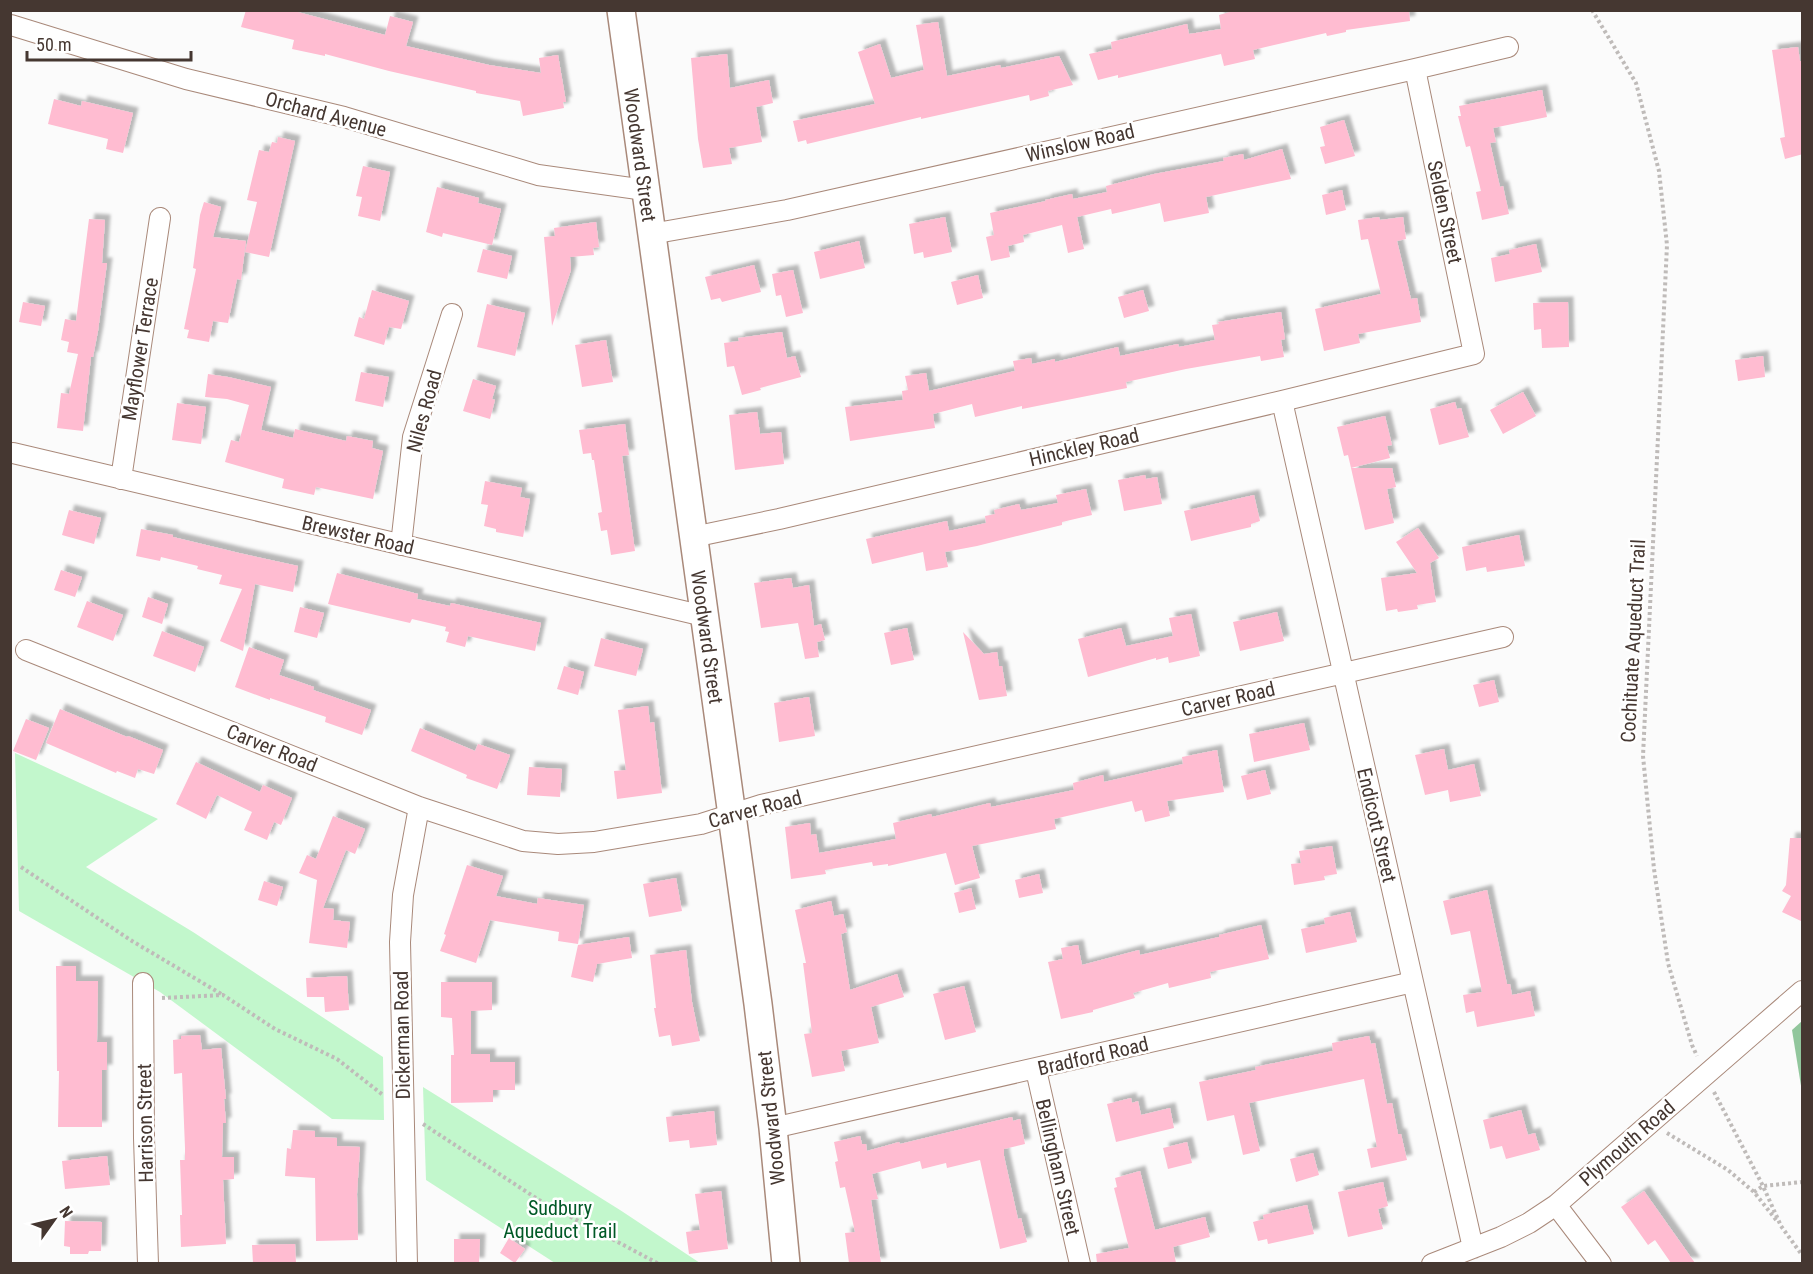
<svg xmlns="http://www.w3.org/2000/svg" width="1813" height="1274" viewBox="0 0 1813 1274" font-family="'Roboto Condensed',sans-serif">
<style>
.green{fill:#c2f7cc}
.forest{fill:#91c69c}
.building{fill:#ffbcd1;filter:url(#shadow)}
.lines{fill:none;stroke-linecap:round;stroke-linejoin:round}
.street-casing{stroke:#a9897a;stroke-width:22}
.secondary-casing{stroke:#a9897a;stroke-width:30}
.path{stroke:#bfbbb9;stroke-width:4;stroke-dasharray:3 3;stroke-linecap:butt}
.street{stroke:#fff;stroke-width:20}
.secondary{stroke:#fff;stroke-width:27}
.labels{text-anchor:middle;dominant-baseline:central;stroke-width:5;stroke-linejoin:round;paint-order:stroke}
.street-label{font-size:20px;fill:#453731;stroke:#fff}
.park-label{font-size:20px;fill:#005926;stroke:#fff}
</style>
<defs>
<filter id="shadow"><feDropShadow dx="5.5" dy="-5.5" stdDeviation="1.5" flood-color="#0004"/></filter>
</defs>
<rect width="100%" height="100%" fill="#fbfbfb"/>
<path class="green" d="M15,753L158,819L86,867L193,932L383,1057L384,1120L332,1119L160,992L19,911Z
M423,1087L620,1210L700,1263H555L426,1180Z"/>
<path class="forest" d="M1802,1021V1092L1792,1030Z"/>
<path class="building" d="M246,10H290L385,35L390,16L413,22L406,46L489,65L541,73L539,58L558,55L566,102H563L564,108L523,116L520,101L476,93V91L389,71L325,54V56L292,49L294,40L241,27Z
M1237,10H1409L1410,21L1346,30V32L1327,36L1326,33L1253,50L1255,59L1224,66L1221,54L1118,78V75L1098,80L1089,54L1112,49L1111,42L1187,24L1189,34L1221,29L1219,15Z
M938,22L947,76L1000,65L1001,68L1059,56L1073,85L1048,91L1049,96L1030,101L1029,95L921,119V117L807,144L806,140L798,142L793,121L875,104L858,52L880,44L891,78L924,70L916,25Z
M1798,47L1800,61H1803V154L1785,159L1780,138L1785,137L1772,50Z
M727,54L730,88L769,80L773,103L756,107L762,142L729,148L732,164L703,168L698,139L691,58Z
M1542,90L1547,117L1493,128L1496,142L1490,143L1500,187L1503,186L1509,214L1482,220L1476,192L1481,191L1470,146L1466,147L1458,116H1461L1459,106Z
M54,99L81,106L82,101L133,113L123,153L106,149L108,139L48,124Z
M1344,120L1355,156L1325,164L1320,147L1325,146L1320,127Z
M278,137L295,141L269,257L245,252L257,202L247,200L259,150L269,152L272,142L277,143Z
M1282,149L1291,179L1206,197L1209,213L1164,222L1160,203L1112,214L1111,209L1077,217L1084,249L1068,253L1062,225L1023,235L1024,242L1008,246L1010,257L991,261L986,237L994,235L990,213L1046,201L1045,200L1072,194L1073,199L1107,192L1106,186L1154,174L1224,161L1223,158L1243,154L1244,160Z
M363,166L390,172L380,221L358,216L362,197L356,196Z
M437,187L479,198L478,203L501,209L492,245L443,233L442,237L426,232Z
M1342,190L1346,210L1326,215L1322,195Z
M204,202L221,207L213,237L246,241L241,280L237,279L228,323L213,321L209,342L187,338L189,330L184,329L196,269L193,268L200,215Z
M945,217L952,252L924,258L923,252L914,254L909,224Z
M1379,217L1380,220L1403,217L1406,239L1397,241L1411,299L1417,298L1421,322L1358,334L1360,343L1324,351L1315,309L1381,294L1368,239L1361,240L1358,220Z
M89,219L105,220L102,263H107L98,331L93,357H91L83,431L57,428L61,393L69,394L78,354L67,352L69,342L61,340L65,319L76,321Z
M596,222L599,247L593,248L594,255L570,257L571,270L552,326L544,237L555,236L554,228Z
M859,241L865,268L820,279L814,252Z
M1536,244L1542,272L1495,282L1491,258L1510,254L1509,250Z
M483,249L512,256L507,279L477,272Z
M754,265L761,292L722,302L720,298L711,300L705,277Z
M793,270L803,313L786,317L781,295L776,296L772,274Z
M978,275L983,298L957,305L951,282Z
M372,290L409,301L401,329L389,327L384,345L354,336L359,317L364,319Z
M1143,290L1149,311L1124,318L1118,297Z
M23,302L45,306L41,326L19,322Z
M1568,302L1569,347L1542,348L1541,329L1534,330L1533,303Z
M487,304L525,313L515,356L477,347Z
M1281,312L1285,339L1281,340L1284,357L1261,361L1260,356L1186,369L1126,382L1127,388L1022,409V406L975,417L972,404L933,414L935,428L850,441L845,407L903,400L902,391L908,390L905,376L926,373L929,391L1015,371L1013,361L1031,358L1032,364L1055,359V362L1118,347L1120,356L1178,344L1179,347L1215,340L1212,325L1219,324L1218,322Z
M782,332L787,358L795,356L801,377L760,388L761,390L742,395L734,366L727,367L724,343L739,341L738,338Z
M606,340L613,382L582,387L575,345Z
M1763,356L1765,377L1738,381L1735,360Z
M361,372L389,377L383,407L355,401Z
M208,374L228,377L271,387L261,430L293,438L295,429L346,441L347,436L373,441L372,448L383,451L373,499L316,487L314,495L282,488L284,479L225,462L231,440L239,442L249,405L227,399L205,397Z
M473,379L496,386L492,399L495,400L490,419L463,411Z
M1523,392L1536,416L1503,434L1490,410Z
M1455,402L1457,409L1461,408L1469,437L1439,445L1430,409Z
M177,403L206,407L201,444L172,440Z
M757,412L760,434L781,432L784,464L735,470L729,415Z
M1385,416L1392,445L1387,446L1390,458L1351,468L1348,455L1344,456L1337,427Z
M625,424L629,455L622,456L635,551L611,555L607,530L601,531L598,513L602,512L594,460H592L591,453L583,454L579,430Z
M1351,468H1392L1396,487L1387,489L1394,523L1365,530Z
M1145,475L1146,479L1157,477L1162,504L1124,511L1118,480Z
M485,481L522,488L520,497L530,499L523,537L496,532V529L484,526L488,505L481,504Z
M1086,489L1092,515L1062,522V525L977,546L945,552L948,567L926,571L923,552L872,564L866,539L947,521L949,531L986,523L985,516L995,514L994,510L1019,504L1021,510L1058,503L1056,495Z
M1254,495L1260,521L1251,524V527L1191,541L1184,511Z
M69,510L101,518L94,544L62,535Z
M1418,528L1439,558L1430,563L1436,602L1417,605L1418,609L1398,612L1397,609L1386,611L1381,578L1417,573L1396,542Z
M141,529L173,535V537L239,553L298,566L293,592L255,584L243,651L220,641L242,589L219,584L222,575L197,569L198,566L161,557L160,561L136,556Z
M1519,535L1525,566L1487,572L1486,567L1466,571L1462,547Z
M61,570L82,577L75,597L54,590Z
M337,573L418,594L417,599L450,606L451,603L541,623L535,651L468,636L465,647L446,642L449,632L445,631L446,627L412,619L410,623L328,604Z
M791,578L793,588L809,585L814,626L821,624L825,640L817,642L819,657L805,659L798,623L761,628L754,583Z
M148,597L168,604L162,624L142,617Z
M87,601L123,615L113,641L77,627Z
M300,607L324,613L317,638L294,632Z
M1277,612L1284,641L1240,651L1233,622Z
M1191,614L1200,656L1169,663L1168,657L1156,660V658L1088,677L1078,639L1121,628L1126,646L1173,636L1169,618Z
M907,628L914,660L891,665L884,633Z
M162,631L204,647L195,672L153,656Z
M963,632L984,654L997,652L999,666H1002L1007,696L979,700Z
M601,638L643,649L636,676L594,666Z
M249,647L284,660L279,675L314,687L313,690L371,710L362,735L325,722L326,717L270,698V700L235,687Z
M564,666L584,672L578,695L557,689Z
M1494,680L1499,702L1479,707L1473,685Z
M809,697L815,736L779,742L774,703Z
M648,706L650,723L654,722L662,793L617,799L614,771L626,770L618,710Z
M60,709L127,737L128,736L163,750L154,774L138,769L135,778L117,771L116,773L46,743Z
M26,719L49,728L36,760L13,751Z
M1304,723L1310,750L1254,762L1249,734Z
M420,728L475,751L478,744L510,755L497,789L466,778L467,775L411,751Z
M1444,749L1448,770L1474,764L1481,796L1450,802L1448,790L1425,795L1415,755Z
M1217,750L1224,792L1167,801L1170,816L1145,822L1142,810L1135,812L1132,801L1054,819L1056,829L972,846L980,878L955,885L946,853L888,866V864L873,866L872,862L825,870L826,874L791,879L785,827L810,823L811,835L816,834L819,853L896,839L893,823L931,814L932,817L990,803L991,807L1074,790L1073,783L1103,775L1104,782L1183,764L1182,757Z
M196,762L260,792L263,785L292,798L281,825L274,822L267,840L244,830L252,812L217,795L206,819L176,804Z
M529,767L562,769L560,797L527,795Z
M1265,770L1271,794L1247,800L1241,776Z
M333,816L365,829L355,854L346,850L323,908L334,909L333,920L350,922L347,948L309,943L317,880L299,873L307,855L316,859Z
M1790,838H1803V922L1782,912L1791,896L1782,891L1786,885Z
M1332,846L1337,874L1324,876L1325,880L1294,885L1291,864L1301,863L1299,851Z
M467,865L503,876L496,896L537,904L538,898L584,905L578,944L558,941L559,932L490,920L476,963L440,951L446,935L444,934Z
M1039,874L1043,893L1019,898L1015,880Z
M676,878L682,911L649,917L643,884Z
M264,881L283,887L277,906L258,900Z
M971,888L976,909L959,913L954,893Z
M1487,890L1507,984H1510L1512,995L1530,991L1535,1016L1477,1027L1474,1011L1466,1013L1463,995L1482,992L1470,931L1451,935L1443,901Z
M831,901L834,916L843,914L847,932L841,934L850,990L897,974L904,997L871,1007L879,1043L841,1051L845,1071L812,1077L804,1034L812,1033L803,963H806L795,910Z
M1350,912L1357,942L1306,953L1301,929L1325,924L1324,918Z
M1261,925L1269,959L1210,972L1211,978L1169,988L1168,983L1133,993L1135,998L1093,1010V1012L1061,1019L1048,962L1063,959L1061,948L1078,945L1082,965L1139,950L1140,955L1219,937V935Z
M629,937L632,958L597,964L593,982L571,977L578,945Z
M686,950L692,1002L700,1041L672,1046L670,1035L659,1037L654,1008H656L650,955Z
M56,966H76V981H98L97,1042H107V1070H102V1127H58L59,1071H57Z
M347,976L349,1010L325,1012L324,997H307L306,978Z
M441,982H492V1010L471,1011V1054H490V1062H515V1090H493V1102L451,1103V1055H454L452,1018L441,1017Z
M964,986L976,1032L945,1040L933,994Z
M200,1035L202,1050L221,1048L226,1099H224L226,1123H223L222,1157H234V1179L223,1180L226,1244L181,1247L180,1215H182L180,1160H185V1148L182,1073L174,1074L173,1040L181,1039V1036Z
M1369,1036L1371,1044L1375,1043L1387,1104L1392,1103L1398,1134H1401L1407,1160L1371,1168L1367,1149L1377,1147L1364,1079L1249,1103L1260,1151L1243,1155L1234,1115L1207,1121L1199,1082L1256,1070L1255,1067L1333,1051L1332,1043Z
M1131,1098L1132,1103L1138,1101L1141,1115L1170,1108L1174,1128L1116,1142L1107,1104Z
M1521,1110L1528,1135L1535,1133L1540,1150L1506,1159L1502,1146L1490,1149L1483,1120Z
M714,1111L717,1145L690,1148L689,1140L669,1142L666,1117Z
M1012,1117L1013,1121L1020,1119L1025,1144L1004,1149V1156L1018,1219L1021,1218L1027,1242L1000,1249L980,1160L947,1168L946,1163L922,1169L920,1161L872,1174L878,1199L871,1200L881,1263H849L845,1233L855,1232L845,1187L840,1188L835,1162L838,1161L834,1142L860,1136L862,1144H866L867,1151L899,1142L900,1144Z
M293,1130L315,1131V1137L337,1138V1146L360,1147L357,1194L358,1240L316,1241L315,1178L285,1176L287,1148L291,1149Z
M1187,1142L1192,1163L1168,1169L1163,1148Z
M1313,1153L1319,1175L1296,1182L1290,1159Z
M107,1156L110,1185L65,1189L62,1161Z
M1140,1171L1155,1230L1205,1217L1210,1237L1173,1247L1176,1263H1097L1096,1254L1129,1248L1114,1188L1117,1187L1115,1178Z
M1383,1182L1388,1206L1378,1209L1383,1229L1348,1237L1338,1192Z
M721,1191L728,1249L689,1254L686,1232L700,1230L695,1194Z
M1644,1191L1695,1263H1671L1655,1240L1648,1245L1621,1207Z
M1307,1205L1314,1234L1268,1244L1267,1239L1258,1241L1253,1222L1264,1219L1263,1215Z
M65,1221L102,1222L101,1251H89L88,1254H70V1247L64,1246Z
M509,1238L525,1249L515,1263L500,1253Z
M454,1239H480L479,1263H454Z
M295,1244L296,1263H253L252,1245Z"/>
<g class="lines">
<defs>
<path id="street" d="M11,25L186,79L344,117L538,175L645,190
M651,234L787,210L1415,69L1508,47
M1282,401L1473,1248
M13,453L704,616
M121,479L160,218
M693,537L779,519L1282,401L1474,354L1415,69
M401,545L413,437L452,314
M26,650L419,807L523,841L558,844L594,842L701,824L761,805L1503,637
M143,983L144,1138L148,1264
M1036,1070L1080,1264
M773,1128L1413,982
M1556,1205L1601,1264
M407,1264L400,942L403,895L419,807
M1432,1264L1501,1237L1529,1223L1556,1205L1802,991"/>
<path id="secondary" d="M621,10L758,1004L773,1128L786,1264"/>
</defs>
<use href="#street" class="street-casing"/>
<use href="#secondary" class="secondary-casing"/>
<path class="path" d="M1592,10L1636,83L1659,171L1667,245L1643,756L1654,869L1668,963L1692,1045L1697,1056
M21,867L132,941L223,995
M162,998L223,995L275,1029L337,1059L383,1095
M1714,1092L1763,1186L1781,1226L1802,1255
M423,1124L539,1200L659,1264
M1667,1133L1728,1170L1754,1192L1777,1221
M1754,1192L1763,1186L1802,1182"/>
<use href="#street" class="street"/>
<use href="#secondary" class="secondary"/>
</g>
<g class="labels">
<g class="street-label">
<text transform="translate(326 114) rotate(15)">Orchard Avenue</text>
<text transform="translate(1080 143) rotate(-13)">Winslow Road</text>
<text transform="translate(640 155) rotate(82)">Woodward Street</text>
<text transform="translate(1445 212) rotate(78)">Selden Street</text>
<text transform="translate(140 349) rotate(-81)">Mayflower Terrace</text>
<text transform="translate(424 411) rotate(-75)">Niles Road</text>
<text transform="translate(1084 447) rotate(-13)">Hinckley Road</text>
<text transform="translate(358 535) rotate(13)">Brewster Road</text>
<text transform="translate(707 637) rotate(82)">Woodward Street</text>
<text transform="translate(1633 641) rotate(-87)">Cochituate Aqueduct Trail</text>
<text transform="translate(1228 699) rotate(-13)">Carver Road</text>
<text transform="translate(272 748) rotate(22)">Carver Road</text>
<text transform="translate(755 809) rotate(-15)">Carver Road</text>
<text transform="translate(1377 825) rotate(77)">Endicott Street</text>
<text transform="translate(402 1035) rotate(-91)">Dickerman Road</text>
<text transform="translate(1093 1056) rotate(-13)">Bradford Road</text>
<text transform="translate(771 1118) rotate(-96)">Woodward Street</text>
<text transform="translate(145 1123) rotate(-91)">Harrison Street</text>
<text transform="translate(1627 1143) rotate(-41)">Plymouth Road</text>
<text transform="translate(1058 1167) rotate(77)">Bellingham Street</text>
</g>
<g class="park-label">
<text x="560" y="1208">Sudbury<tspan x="560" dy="23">Aqueduct Trail</tspan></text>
</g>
</g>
<rect width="1813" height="1274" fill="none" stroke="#453731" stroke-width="24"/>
<g transform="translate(54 1220) rotate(56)" stroke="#ffffff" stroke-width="4.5" paint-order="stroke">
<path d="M0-4.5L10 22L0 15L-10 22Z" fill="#453731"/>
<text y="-9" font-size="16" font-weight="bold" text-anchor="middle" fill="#453731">N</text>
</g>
<path d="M27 51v9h164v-9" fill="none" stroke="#453731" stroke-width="3"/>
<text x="36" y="51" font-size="18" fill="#453731" stroke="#ffffff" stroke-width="4.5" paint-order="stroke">50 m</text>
</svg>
